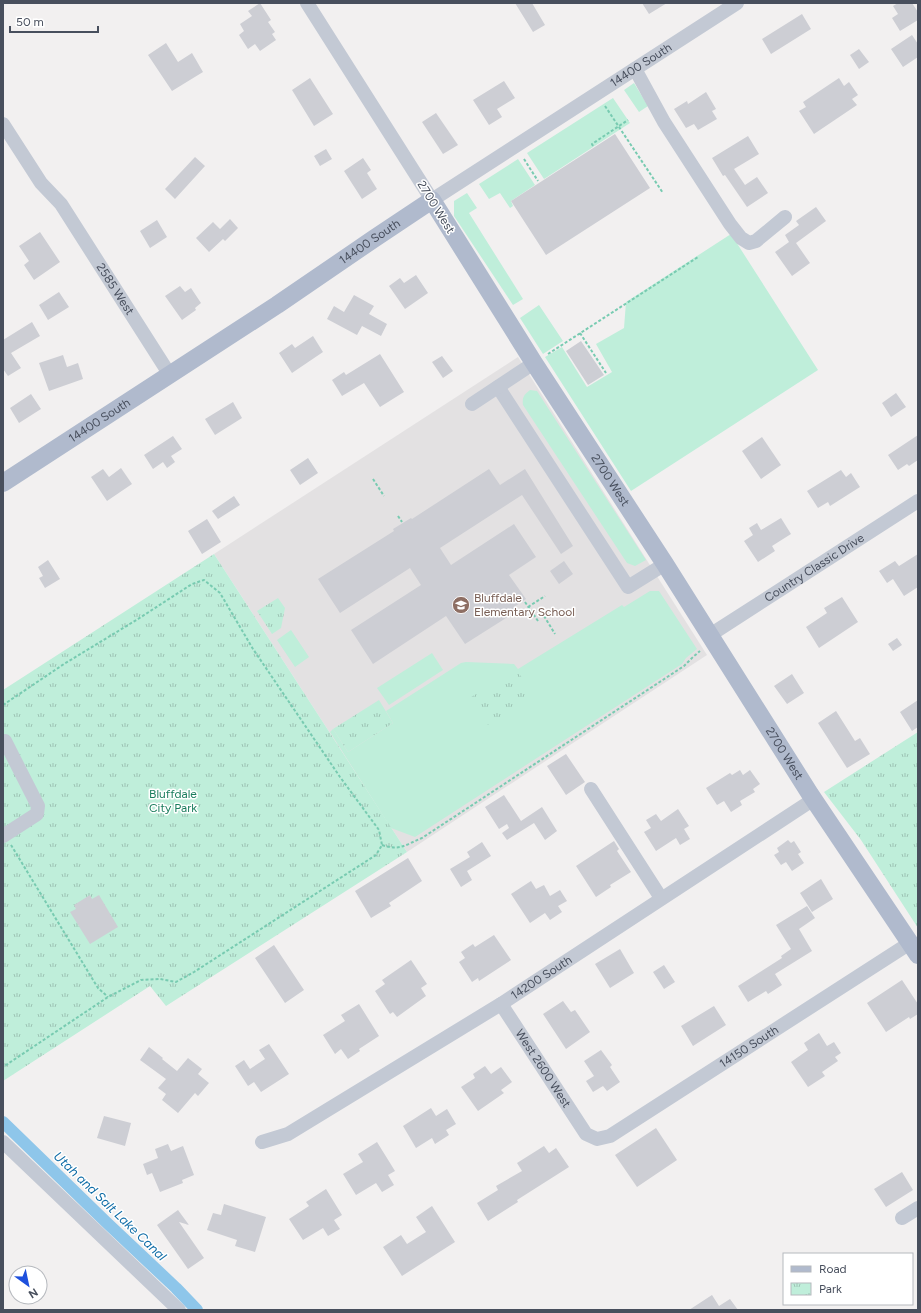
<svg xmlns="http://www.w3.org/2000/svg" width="921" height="1313" viewBox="0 0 921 1313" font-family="Figtree,sans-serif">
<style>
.education{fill:#e3e1e2}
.grass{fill:#bfeeda}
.park{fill:url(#park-tufts)}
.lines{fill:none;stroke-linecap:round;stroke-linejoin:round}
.canal{stroke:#8ec6ea;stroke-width:12}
.building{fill:#cdced4}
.path{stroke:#78cbb1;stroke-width:2;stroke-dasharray:3 2;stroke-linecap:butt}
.minor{stroke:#c3c9d4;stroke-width:14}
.major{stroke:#b0bacd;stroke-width:18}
.labels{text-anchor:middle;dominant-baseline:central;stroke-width:3;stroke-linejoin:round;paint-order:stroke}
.street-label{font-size:12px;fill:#484f5d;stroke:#fff}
.education-label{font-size:12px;fill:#785e54;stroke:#fff;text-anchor:start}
.park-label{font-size:12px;fill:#1a7d5d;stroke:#fff}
.water-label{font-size:13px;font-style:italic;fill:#106da7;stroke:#fff}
</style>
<defs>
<pattern id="park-tufts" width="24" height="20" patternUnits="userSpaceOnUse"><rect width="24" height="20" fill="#bfeeda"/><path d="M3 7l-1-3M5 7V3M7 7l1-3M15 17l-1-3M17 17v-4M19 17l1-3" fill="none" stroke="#9dc3b4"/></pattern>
</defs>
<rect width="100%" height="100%" fill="#f2f0f0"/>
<path class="education" d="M518,357L707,655L407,852L214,554Z"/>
<path class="grass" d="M634,83L648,106L639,112L624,90Z
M613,98L630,123L544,179L527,153Z
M518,159L535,185L511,201L513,206L510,208L500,193L489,199L479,184Z
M467,193L477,208L469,213L523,299L513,305L454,216V201Z
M731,234L818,370L631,491L545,357L562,347L587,387L612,372L596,344L624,328L626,302Z
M539,305L563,341L543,354L520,318Z
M530,390L537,391L646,560L635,566L627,563L523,405C522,397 524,395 530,390Z
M650,591H659L697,649L686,658L682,664L415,837L391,828L330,732L333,729L348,752L393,723L386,711L461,663L466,662L514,664L518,669L622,605L624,607Z
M291,630L309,657L295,667L277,640Z
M432,653L443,670L389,705L377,688Z"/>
<path class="park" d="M214,554L407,852L166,1006L150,986L3,1081V690Z
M278,598L285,608L281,628L272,634L257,611Z
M517,670L534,697L488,725L471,697Z
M379,700L393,723L348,752L333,729Z
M918,732V928L861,840L824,792Z"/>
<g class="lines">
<path class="canal" d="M3,1122L106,1222L176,1288L197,1310"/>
</g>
<path class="building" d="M260,3L271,20L268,22L275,32L272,34L276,40L260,51L255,44L248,49L239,35L244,31L240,24L252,16L248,11Z
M515,3H532L545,25L533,32Z
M642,3H667L649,14Z
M898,3H912L918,12V20L900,31L892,18L898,14L893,6Z
M802,14L811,29L771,54L762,39Z
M912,35L918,44V57L903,67L891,49Z
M166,43L178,62L192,53L203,72L172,91L148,55Z
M859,49L869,62L859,69L850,55Z
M310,78L333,114L314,126L292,90Z
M839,78L844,86L849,82L858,95L852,99L857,105L814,134L799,111L806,107L803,102Z
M504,81L515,98L497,109L502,117L489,125L473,100Z
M706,92L716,109L712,111L717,119L698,130L694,124L686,128L674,109L687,101L688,104Z
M436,113L458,145L443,154L422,122Z
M615,134L650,188L546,255L511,201Z
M748,136L759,154L734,169L745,185L757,177L768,193L747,207L725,175L723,176L712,158Z
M326,149L332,159L320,166L314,156Z
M195,157L205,166L175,199L165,189Z
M363,158L371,170L367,173L377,189L362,199L344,171Z
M816,207L826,221L796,243L810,263L792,276L775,252L789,242L785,235L799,225L796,221Z
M230,219L238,228L225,241L223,239L209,252L196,238L213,222L220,229Z
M157,220L167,237L150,248L140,231Z
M40,232L60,262L34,280L24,265L29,261L19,246Z
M416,275L428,293L405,309L389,286L400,278L404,283Z
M180,286L185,292L191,288L201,303L195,308L196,310L182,320L165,296Z
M59,292L69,307L48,320L39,305Z
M354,295L374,306L369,314L387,324L381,336L362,326L357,335L327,319L334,306L344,312Z
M32,322L40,336L11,353L21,368L8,376L3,369V340Z
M313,336L323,352L292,373L279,353L292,344L295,348Z
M581,341L604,375L588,385L566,351Z
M380,354L404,392L380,407L364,383L342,396L332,380L344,372L346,375Z
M63,355L67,367L78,363L83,379L49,391L39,363Z
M442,356L453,371L443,378L432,362Z
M896,393L906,407L891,417L882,403Z
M31,394L41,409L19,423L10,408Z
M233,402L242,418L215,435L205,419Z
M918,435V460L909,466L907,464L898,470L888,455Z
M173,436L182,449L171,456L175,462L167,468L163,462L153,469L144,455Z
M762,437L781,465L761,479L742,451Z
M308,458L318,473L300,485L290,470Z
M121,468L132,484L107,501L91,477L103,469L109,477Z
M489,469L500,485L525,469L573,546L561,554L522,495L440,548L451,565L514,524L536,557L509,575L526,599L514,607L517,611L465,644L446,616L373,664L351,630L421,585L410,568L340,613L318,579L394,531L393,529L411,518L412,519Z
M841,470L846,477L851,473L860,487L830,506L828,502L818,508L807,491Z
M234,496L240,505L218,519L212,511Z
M781,518L791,534L772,546L775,551L758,562L744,541L753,535L749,528L757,523L761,530Z
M207,519L221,542L202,554L188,531Z
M918,554V587L904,596L893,579L887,583L879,571L895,561L899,566Z
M48,560L60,579L45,588L39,578L43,576L38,567Z
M564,561L573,574L559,584L550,571Z
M842,597L858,622L819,648L806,627L827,613L824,608Z
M897,638L902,645L893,651L888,644Z
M792,674L804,693L787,704L774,686Z
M918,700V727L912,731L900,712Z
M836,711L855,741L860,738L870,754L847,768L818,723Z
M566,754L585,782L566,795L547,766Z
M740,770L743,775L750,770L760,784L753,789L755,792L740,801L742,805L731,812L724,801L717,805L706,788L730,773L732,775Z
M504,795L521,821L542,807L557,831L545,840L534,823L507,840L502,833L509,828L507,824L499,829L485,807Z
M678,809L689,826L684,829L690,839L680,845L676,838L656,851L644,832L651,828L646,820L656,814L661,821Z
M788,840L791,843L794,841L801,852L798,854L804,863L792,871L786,862L781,865L774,855L779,852L777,848Z
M614,841L619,849L617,851L631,872L610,885L611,887L596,897L576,866Z
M482,842L491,856L467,871L472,880L461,887L450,869L470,857L467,852Z
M408,858L422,881L389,903L391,906L371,918L355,891Z
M821,879L833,899L812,912L800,893Z
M531,881L536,889L544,885L550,896L560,890L567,901L558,906L562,912L550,920L545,913L530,923L511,894Z
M90,895L92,899L99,895L118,927L90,944L70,912L76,909L74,905Z
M807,906L815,918L799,929L812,951L775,974L782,985L768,994L766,991L748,1002L738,986L782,958L781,956L791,949L776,925Z
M494,935L511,960L479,981L478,978L472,982L459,962L465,958L461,952L473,944L475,947Z
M274,945L304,990L285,1003L255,958Z
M620,949L634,973L610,988L595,964Z
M411,960L427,984L421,988L426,996L397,1017L393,1012L390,1014L375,991L385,984L382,980Z
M664,965L675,982L664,989L653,972Z
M902,980L918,1004V1014L910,1019L909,1017L886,1032L867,1003Z
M563,1001L571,1012L575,1010L590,1032L566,1049L543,1014Z
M359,1004L379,1036L359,1049L360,1051L348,1059L341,1049L335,1054L323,1035L345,1021L341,1015Z
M714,1006L726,1025L693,1046L681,1026Z
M819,1033L827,1046L834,1042L841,1053L835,1057L838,1061L822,1072L825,1076L808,1087L791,1062L808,1050L804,1043Z
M269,1044L289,1074L261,1092L254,1082L248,1086L235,1066L244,1060L250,1069L265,1059L259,1050Z
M149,1047L163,1058L162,1059L177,1071L188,1058L202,1069L198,1074L209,1083L198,1096L195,1093L178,1113L162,1100L166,1094L158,1088L166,1079L140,1060Z
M601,1050L612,1065L610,1067L620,1082L607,1091L603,1086L593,1092L586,1081L594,1076L584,1061Z
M485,1066L491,1074L501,1067L512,1082L501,1090L504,1093L478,1111L461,1087L475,1078L473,1074Z
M431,1108L436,1116L447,1109L456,1124L446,1130L449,1135L435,1144L432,1138L416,1148L403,1126Z
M104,1116L131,1123L125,1146L97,1138Z
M656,1128L677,1160L637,1187L615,1155Z
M377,1142L395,1171L388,1175L394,1185L382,1192L376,1183L356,1195L343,1174L363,1162L358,1154Z
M168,1144L171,1151L183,1146L194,1175L182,1180L183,1183L160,1192L152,1173L147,1175L143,1164L158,1158L155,1149Z
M544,1146L549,1153L556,1148L569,1167L517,1200L518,1202L488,1221L477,1203L498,1190L496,1186L522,1171L517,1163Z
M902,1172L913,1190L886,1207L874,1189Z
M326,1189L342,1215L334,1220L340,1229L328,1236L323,1228L303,1240L289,1219L309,1206L306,1202Z
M224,1204L266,1217L255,1252L235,1246L237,1240L207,1230L213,1213L221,1215Z
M432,1206L455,1242L402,1276L383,1247L401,1235L407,1244L426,1232L416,1217Z
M178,1210L189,1225L179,1222L204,1258L188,1269L157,1225Z
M712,1295L719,1306L730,1299L738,1310H689Z"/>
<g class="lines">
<path class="path" d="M605,106L663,193
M593,146L592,144L628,120
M524,159L538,181
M580,333L606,373
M548,354L698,257
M373,479L384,496
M398,516L402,522
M525,602L538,621
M528,607L545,596
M544,616L555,634
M3,705L64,664L138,619L192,584L204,580L220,593L253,649L340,777L379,830L382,845L376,855L194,972L176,982L160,979L141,980L108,997L3,1067
M11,845L98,988L108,997
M382,845C400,851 405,845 422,838L684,666L693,657L700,651"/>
<g class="minor">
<path id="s1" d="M307,3L432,200L737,3"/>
<path d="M635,69L664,122L730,224L741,238L749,243L756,241L785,217"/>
<path id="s2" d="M3,124L41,183L61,204L170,375"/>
<path d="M498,387L628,587L665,564"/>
<path d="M472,404L534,363"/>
<path id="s3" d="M710,635L918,501"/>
<path d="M3,741H5L38,806L37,814L3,836"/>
<path d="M591,789L661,898"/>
<path id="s4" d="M501,1004L586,1134L597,1139L610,1136L910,943"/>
<path d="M3,1142L179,1310"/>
<path id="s5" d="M262,1142L288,1134L501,1004L814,799"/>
<path d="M902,1218L918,1208"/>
</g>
<path class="major" id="s6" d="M3,483L277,305L375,238L432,200L534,363L665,564L810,794L918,955"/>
</g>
<defs>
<symbol id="school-disc" viewBox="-11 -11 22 22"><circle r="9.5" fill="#8d6e63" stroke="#fff"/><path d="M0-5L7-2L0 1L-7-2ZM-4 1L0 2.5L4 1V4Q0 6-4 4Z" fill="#fff"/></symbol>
</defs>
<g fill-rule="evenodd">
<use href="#school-disc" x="451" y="595" width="20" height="20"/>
</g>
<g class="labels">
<g class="street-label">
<text stroke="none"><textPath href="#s1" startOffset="482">14400 South</textPath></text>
<text transform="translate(436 207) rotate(58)">2700 West</text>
<text stroke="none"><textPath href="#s6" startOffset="439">14400 South</textPath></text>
<text stroke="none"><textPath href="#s2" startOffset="200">2585 West</textPath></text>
<text stroke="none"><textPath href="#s6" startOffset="115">14400 South</textPath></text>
<text stroke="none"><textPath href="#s6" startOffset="846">2700 West</textPath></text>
<text stroke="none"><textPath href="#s3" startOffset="124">Country Classic Drive</textPath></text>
<text stroke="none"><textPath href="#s6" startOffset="1170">2700 West</textPath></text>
<text stroke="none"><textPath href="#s5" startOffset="325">14200 South</textPath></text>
<text stroke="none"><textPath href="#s4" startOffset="346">14150 South</textPath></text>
<text stroke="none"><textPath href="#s4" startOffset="77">West 2600 West</textPath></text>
</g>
<g class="education-label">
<text x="474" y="598">Bluffdale<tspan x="474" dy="14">Elementary School</tspan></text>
</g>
<g class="park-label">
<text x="173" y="794">Bluffdale<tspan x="173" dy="14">City Park</tspan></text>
</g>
<g class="water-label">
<text transform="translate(110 1206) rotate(44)">Utah and Salt Lake Canal</text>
</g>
</g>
<rect width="921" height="1313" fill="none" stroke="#484f5d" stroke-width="8"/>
<rect x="783" y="1253" width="130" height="52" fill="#ffffff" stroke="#b6b9be"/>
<rect x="791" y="1266" width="20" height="6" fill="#b0bacd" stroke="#b6b9be"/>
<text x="819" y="1273" font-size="12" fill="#484f5d">Road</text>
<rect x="791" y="1283" width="20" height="12" fill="url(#park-tufts)" stroke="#b6b9be"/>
<text x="819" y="1293" font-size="12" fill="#484f5d">Park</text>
<g transform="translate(28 1285) rotate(147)"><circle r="19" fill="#ffffff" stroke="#b6b9be"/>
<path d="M0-3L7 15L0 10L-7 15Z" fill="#1e50dd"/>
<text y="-6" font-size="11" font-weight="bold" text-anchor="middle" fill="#484f5d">N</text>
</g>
<path d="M10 26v6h88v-6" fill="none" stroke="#484f5d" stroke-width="2"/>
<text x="16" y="26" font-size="12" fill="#484f5d" stroke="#ffffff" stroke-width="3" paint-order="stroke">50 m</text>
</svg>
